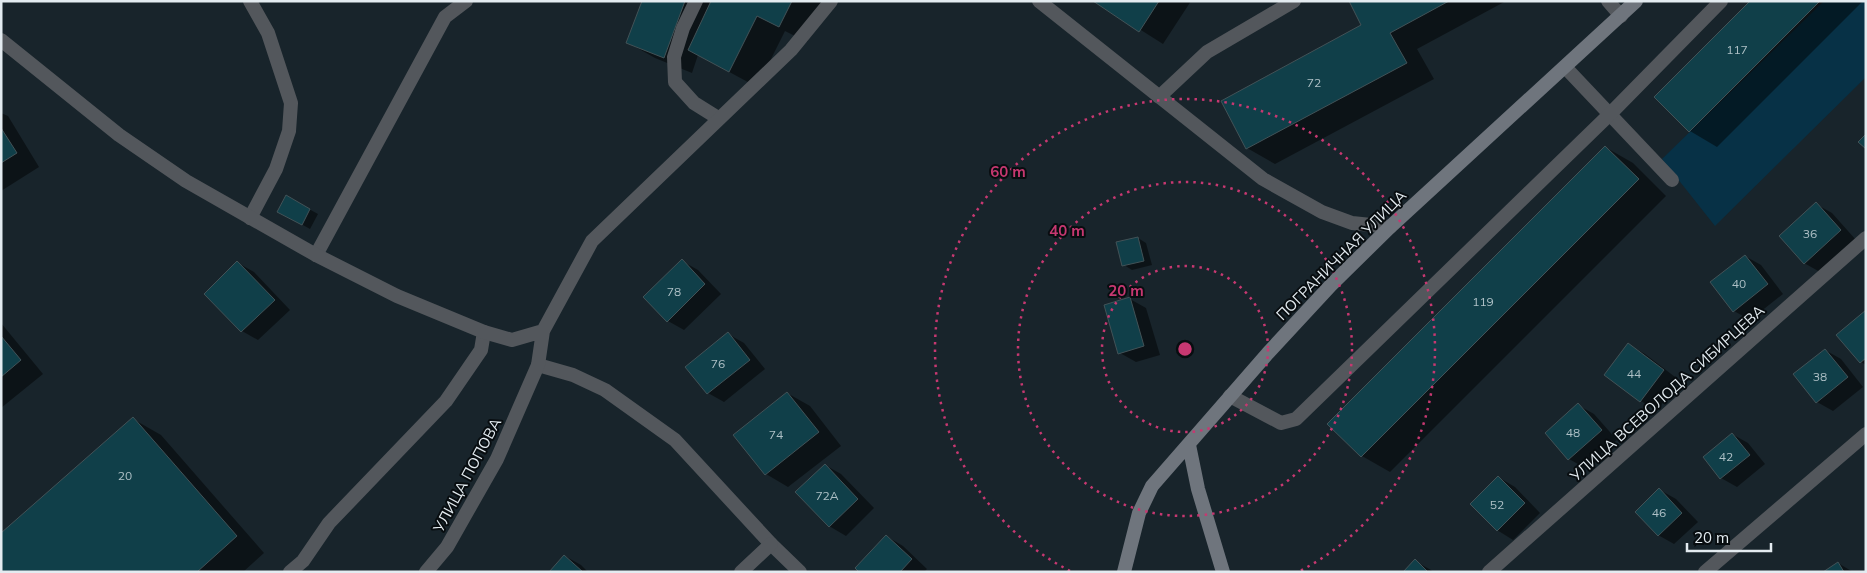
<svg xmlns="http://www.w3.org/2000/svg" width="1867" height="573" viewBox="0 0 1867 573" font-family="Mulish,sans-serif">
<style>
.green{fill:#073146}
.shadow{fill:#0007}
.building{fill:#103f49;stroke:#425257}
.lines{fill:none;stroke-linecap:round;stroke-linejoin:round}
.service{stroke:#53575c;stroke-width:14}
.minor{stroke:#53575c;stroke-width:14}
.secondary{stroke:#6f757d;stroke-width:14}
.ring{fill:none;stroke:#c73871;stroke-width:2.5;stroke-dasharray:2.5 5}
.labels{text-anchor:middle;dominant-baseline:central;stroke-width:4;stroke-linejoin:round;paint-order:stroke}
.number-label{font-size:12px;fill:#aec0c6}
.street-label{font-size:15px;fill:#e3ebf0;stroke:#080d10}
.centre{fill:#c73871;stroke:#080d10;stroke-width:2.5}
.ring-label{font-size:15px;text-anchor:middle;font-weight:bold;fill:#c73871;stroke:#080d10;stroke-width:4;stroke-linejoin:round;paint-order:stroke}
</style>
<rect width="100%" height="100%" fill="#18242b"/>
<path class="green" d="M1824,1H1866V77L1715,226L1662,159Z"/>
<path class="shadow" d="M644,1H828L807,42L785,31L757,87L698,55L692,73L655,58L627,42Z
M1095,1H1191L1163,44Z
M1350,1H1506L1417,49L1434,79L1275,164L1247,148L1222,102L1363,25Z
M1752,1H1863L1717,147L1690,131Z
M1,113L8,116L39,167L1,191Z
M1605,147L1633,163L1666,196L1390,472L1362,456L1329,424Z
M287,197L318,214L310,229L278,211Z
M1816,204L1832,213L1856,240L1820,272L1804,263Z
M1138,238L1146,243L1152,265L1132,270L1124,265L1118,243Z
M1745,256L1761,265L1783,294L1750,320L1734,311Z
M682,261L698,270L721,294L684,330L668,321Z
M238,263L254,272L290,310L258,340L242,331Z
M1130,299L1146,308L1160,355L1136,362L1120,353Z
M1866,311V365L1861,362Z
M1,323L43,374L1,408Z
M728,334L744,343L765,369L724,402L708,393Z
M1629,345L1645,354L1679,380L1657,411L1641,401L1606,375Z
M1825,350L1841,359L1863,387L1833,411L1817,402Z
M787,393L810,406L841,446L788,487L766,474Z
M1578,405L1594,414L1617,440L1585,468L1569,459Z
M133,419L161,435L264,553L243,572H1Z
M1732,434L1748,443L1765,464L1737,487L1721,478Z
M825,465L841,474L874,508L846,536L829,526Z
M1498,477L1515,487L1540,513L1513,540L1497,530Z
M1660,490L1676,499L1698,522L1674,544L1658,535Z
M886,536L903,546L927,569L924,572H861Z
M565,556L581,565L588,572H550Z
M1415,561L1431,570L1433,572H1405Z
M1838,563L1853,572H1825Z"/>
<path class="building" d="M642,1H685L664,58L626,43Z
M711,1H792L779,27L757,16L729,72L688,50Z
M1093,1H1159L1139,32Z
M1349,1H1449L1390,33L1407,63L1246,149L1221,101L1361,25Z
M1750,1H1820L1689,132L1654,97Z
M1,128L17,153L1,163Z
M1866,134V149L1858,142Z
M1605,146L1639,179L1361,457L1327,424Z
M286,195L310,209L302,225L277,212Z
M1816,202L1841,230L1804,264L1779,236Z
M1138,237L1144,261L1122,266L1116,242Z
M1745,255L1768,284L1733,312L1710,282Z
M682,259L705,284L667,322L643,297Z
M237,261L275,300L241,332L204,294Z
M1130,297L1144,346L1118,354L1104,305Z
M1866,310V358L1860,363L1836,335Z
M728,332L750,360L707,394L685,367Z
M1,336L21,360L1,377Z
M1628,343L1664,370L1640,402L1604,375Z
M1825,349L1848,377L1816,403L1793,374Z
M787,392L819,432L765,475L733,435Z
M1578,403L1602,430L1568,460L1545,433Z
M133,417L237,536L197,572H1V533Z
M1732,433L1750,455L1720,479L1703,457Z
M825,464L858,499L829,527L795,492Z
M1498,476L1525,503L1497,531L1470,504Z
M1659,488L1682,513L1658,536L1635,512Z
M886,535L912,559L900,572H859L855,568Z
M564,555L583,572H549Z
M1415,559L1428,572H1403Z
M1838,562L1844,572H1823Z"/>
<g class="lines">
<path class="service" d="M250,1L268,33L291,103L289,131L276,169L250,218
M696,1L683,28L674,57L675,82L694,103L718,118
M1565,67L1672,180
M316,255L445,17L466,1
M538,365L573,375L605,390L675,440L771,544L800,572
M290,572L303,561L329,523L446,401L481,350L484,332"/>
<path class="minor" d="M1039,1L1263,179L1322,212L1352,223L1390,227
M1608,1L1621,16
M1,40L119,135L186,181L316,255L397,296L484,332L512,340L543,331
M1159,97L1207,52L1294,1
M1230,396L1281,423L1296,419L1610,114L1721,1
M426,572L447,547L497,459L538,365L543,331L592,241L791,50L831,1
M741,572L771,544
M1489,572L1866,238
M1705,572L1866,434"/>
<path class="secondary" d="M1189,445L1198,489L1223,572
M1124,572L1139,513L1152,486L1268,353L1331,285L1390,227L1636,1"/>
</g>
<g class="ring">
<circle cx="1185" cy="349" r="83"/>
<circle cx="1185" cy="349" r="167"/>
<path d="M1070 571A250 250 0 1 1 1300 571"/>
</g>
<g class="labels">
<g class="number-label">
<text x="1737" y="49">117</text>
<text x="1314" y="82">72</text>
<text x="1810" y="233">36</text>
<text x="1739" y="283">40</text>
<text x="674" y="291">78</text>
<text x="1483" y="301">119</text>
<text x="718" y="363">76</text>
<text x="1634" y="373">44</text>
<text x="1820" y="376">38</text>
<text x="1573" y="432">48</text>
<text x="776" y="434">74</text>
<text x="1726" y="456">42</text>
<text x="125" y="475">20</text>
<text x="827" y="495">72А</text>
<text x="1497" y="504">52</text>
<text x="1659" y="512">46</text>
</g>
<g class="street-label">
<text transform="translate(1341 255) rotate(-45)">ПОГРАНИЧНАЯ УЛИЦА</text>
<text transform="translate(1667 393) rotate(-42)">УЛИЦА ВСЕВОЛОДА СИБИРЦЕВА</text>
<text transform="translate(467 475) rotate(-62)">УЛИЦА ПОПОВА</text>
</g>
</g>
<circle cx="1185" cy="349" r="8" class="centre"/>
<g class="ring-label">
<text x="1008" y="177">60 m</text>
<text x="1067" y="236">40 m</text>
<text x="1126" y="296">20 m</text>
</g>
<rect width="1867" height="573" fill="none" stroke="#e3ebf0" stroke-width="5"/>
<path d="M1687 543v8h84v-8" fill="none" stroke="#e3ebf0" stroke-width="2.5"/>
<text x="1694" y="543" font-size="15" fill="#e3ebf0" stroke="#080d10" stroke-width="4" paint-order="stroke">20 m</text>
</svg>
